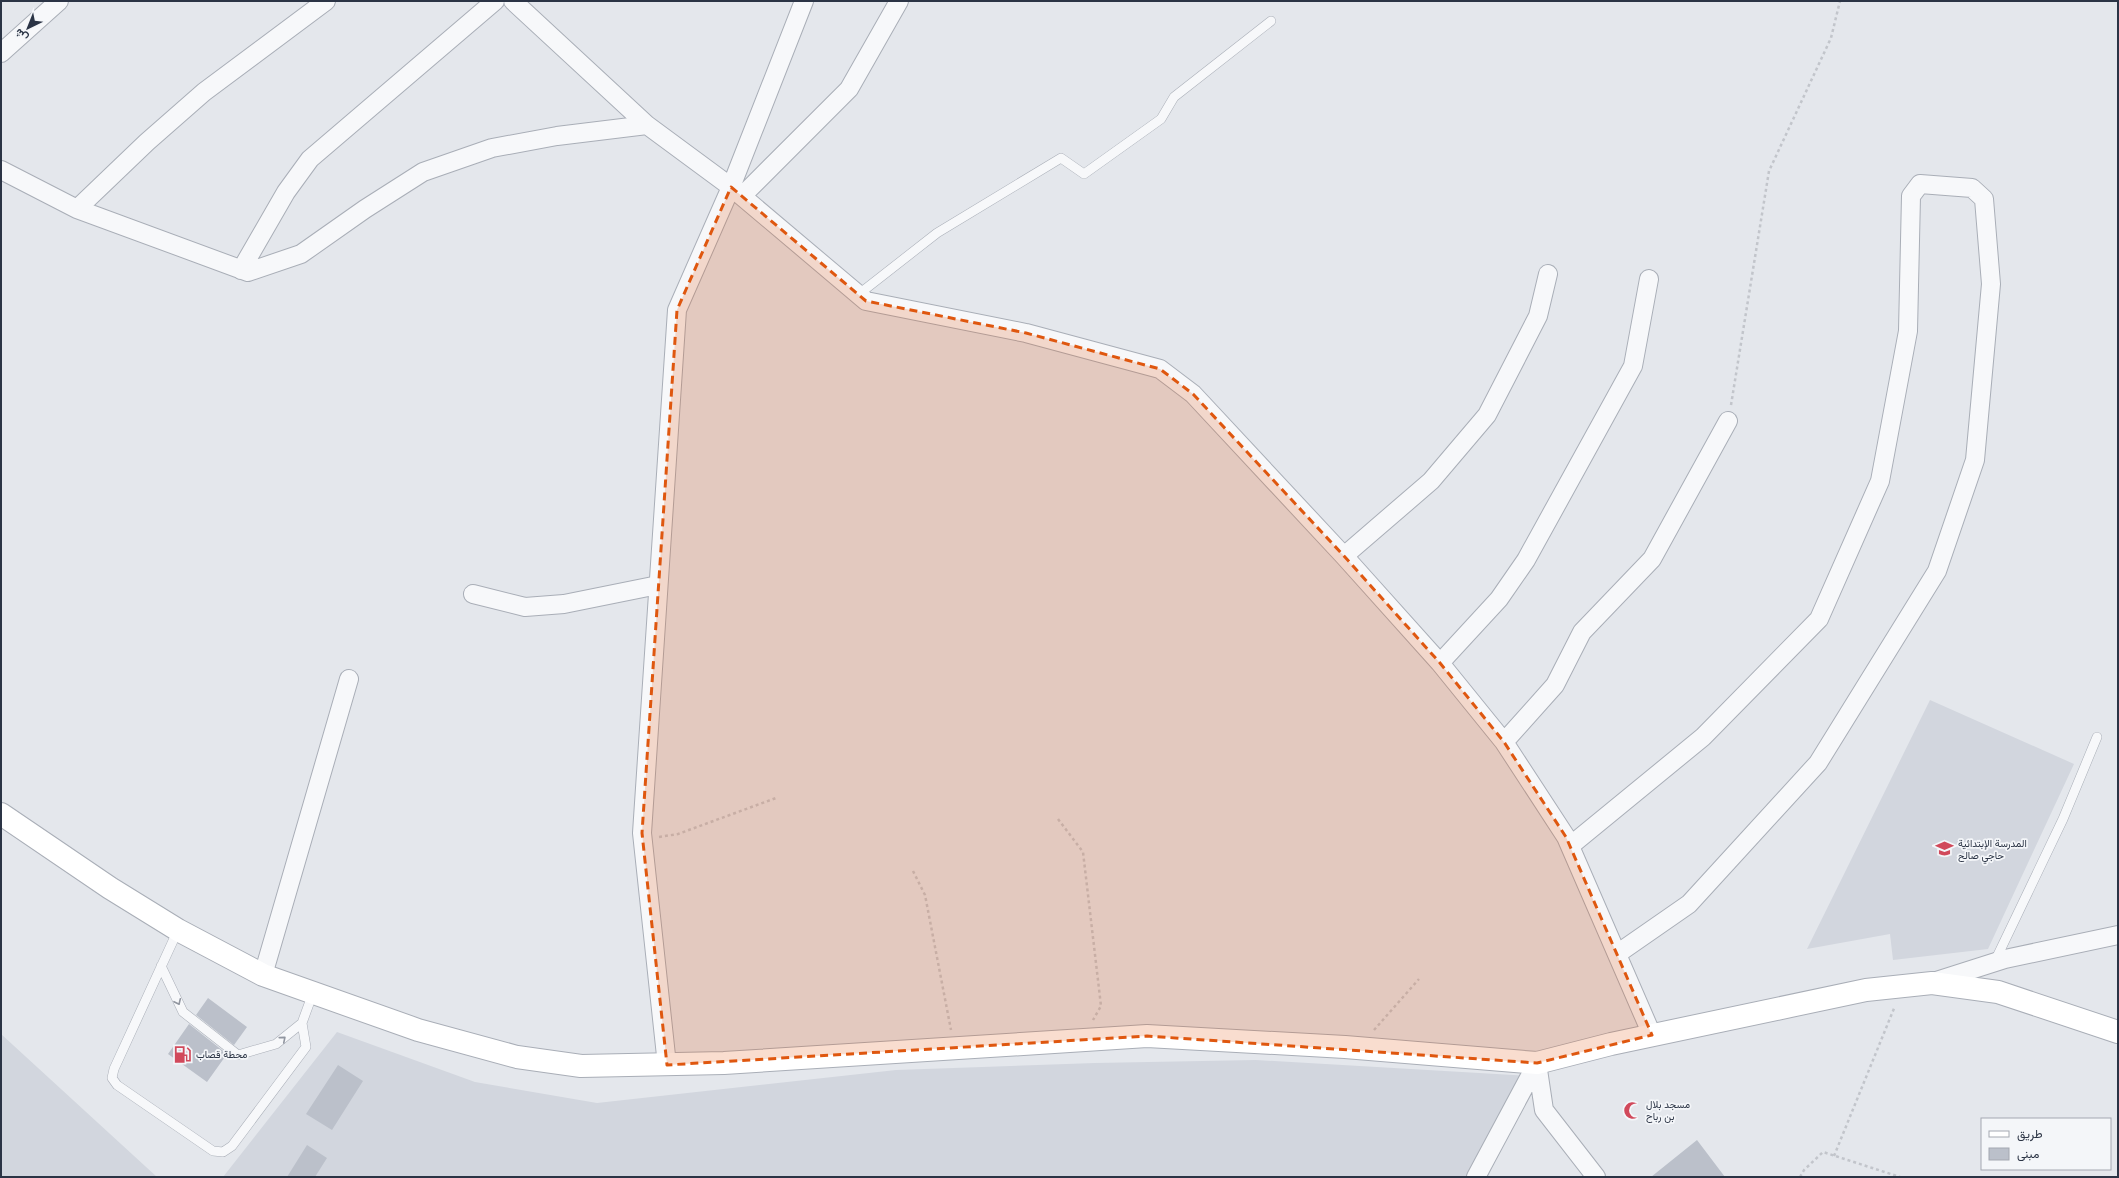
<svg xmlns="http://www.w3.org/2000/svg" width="2119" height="1178" viewBox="0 0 2119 1178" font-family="Arial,Vazirmatn,sans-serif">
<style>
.built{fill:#d2d6de}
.building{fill:#bbc0ca}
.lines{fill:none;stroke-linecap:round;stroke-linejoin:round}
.lane-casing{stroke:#a9aeb7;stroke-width:10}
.street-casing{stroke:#a9aeb7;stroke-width:20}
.secondary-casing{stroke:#a9aeb7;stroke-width:24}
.path{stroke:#c2c5cb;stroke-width:2.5;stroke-dasharray:3 3;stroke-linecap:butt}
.lane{stroke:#f7f8fa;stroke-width:9}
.street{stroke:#f7f8fa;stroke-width:18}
.secondary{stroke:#fff;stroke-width:22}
.oneway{stroke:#9196a0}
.marked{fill:#df570f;fill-opacity:0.2;stroke:#df570f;stroke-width:3;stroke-dasharray:8 5;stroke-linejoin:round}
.labels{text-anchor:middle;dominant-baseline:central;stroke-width:3.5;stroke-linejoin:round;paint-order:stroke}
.poi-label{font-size:10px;fill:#2b3445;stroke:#f4f6f9;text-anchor:start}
</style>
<rect width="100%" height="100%" fill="#e4e7ec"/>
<path class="built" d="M1930,700L2074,764L1988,949L1893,960L1890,934L1807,949Z
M337,1032L475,1082L597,1103L896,1070L1095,1063L1256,1060L1529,1076L1488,1177H223Z
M1,1034L157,1177H1Z"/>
<path class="building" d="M208,998L247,1027L234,1045L196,1015Z
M189,1024L227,1054L207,1082L168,1054Z
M338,1065L363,1081L332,1130L306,1114Z
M1697,1140L1725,1177H1651Z
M307,1145L327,1158L315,1177H287Z"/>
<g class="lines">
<defs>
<path id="lane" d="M859,294L937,233L1061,158L1084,174L1161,119L1174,97L1271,21
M178,930L114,1069L112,1078L117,1085L213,1151L223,1152L232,1146L306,1047L302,1023L313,993
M1995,961L2063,819L2097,737
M161,966L183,1012L238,1055L276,1044L302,1023"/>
<path id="street" d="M513,1L647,125
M1,53L59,1
M1,170L77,209L248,272L301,254L365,209L423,172L492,148L557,136L647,125L731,187L866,301L1026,333L1160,369L1193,394L1344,556L1440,663L1504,742L1566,837L1652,1035
M742,196L849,89L899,1
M77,209L147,142L204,92L326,1
M241,270L286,192L310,159L495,1
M1344,556L1431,481L1487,415L1538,316L1548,274
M473,594L525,607L564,604L658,585
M1440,663L1499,599L1526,560L1633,366L1649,279
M1504,742L1555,685L1582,632L1652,559L1728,421
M1570,846L1703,737L1819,619L1880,481L1908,331L1911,196L1920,184L1972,188L1984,199L1991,284L1975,460L1937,571L1818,763L1689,904L1617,954
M263,975L349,679
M1933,982L2005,959L2118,935
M1537,1063L1544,1110L1596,1177
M667,1065L642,833L677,310L731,187L804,1
M1476,1177L1537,1063"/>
<path id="secondary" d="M1,814L110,888L178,930L263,975L418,1030L517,1057L581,1066L724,1063L1147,1036L1345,1047L1537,1063L1611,1044L1866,990L1932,983L1998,992L2118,1032"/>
</defs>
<use href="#lane" class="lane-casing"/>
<use href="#street" class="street-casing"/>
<use href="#secondary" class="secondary-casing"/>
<path class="path" d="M1731,405L1769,171L1831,38L1840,1
M1058,819L1083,852L1101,1006L1093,1020
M659,837L678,834L776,798
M913,871L925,895L951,1030
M1374,1030L1419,979
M1834,1156L1895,1006
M1800,1177L1804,1170L1823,1152L1900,1177"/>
<use href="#lane" class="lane"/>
<use href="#street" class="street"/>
<use href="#secondary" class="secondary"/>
</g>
<defs><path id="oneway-chevron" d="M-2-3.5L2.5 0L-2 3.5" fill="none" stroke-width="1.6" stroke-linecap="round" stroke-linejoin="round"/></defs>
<g class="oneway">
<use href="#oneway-chevron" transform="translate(178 1002) rotate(65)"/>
<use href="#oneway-chevron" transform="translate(283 1039) rotate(-40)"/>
</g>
<path class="marked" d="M731,187L866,301L1026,333L1160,369L1193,394L1344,556L1440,663L1504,742L1566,837L1652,1035L1537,1063L1147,1036L667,1065L642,833L677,310Z"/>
<defs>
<symbol id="school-bare" viewBox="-9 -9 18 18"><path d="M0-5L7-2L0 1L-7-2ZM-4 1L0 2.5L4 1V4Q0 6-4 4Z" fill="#d1495b" stroke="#f4f6f9" stroke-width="2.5" paint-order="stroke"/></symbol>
<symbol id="fuel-bare" viewBox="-9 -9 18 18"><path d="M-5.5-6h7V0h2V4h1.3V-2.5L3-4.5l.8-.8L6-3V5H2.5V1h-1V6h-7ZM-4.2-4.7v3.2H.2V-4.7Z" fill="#d1495b" stroke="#f4f6f9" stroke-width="2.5" paint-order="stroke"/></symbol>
<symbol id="mosque-bare" viewBox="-9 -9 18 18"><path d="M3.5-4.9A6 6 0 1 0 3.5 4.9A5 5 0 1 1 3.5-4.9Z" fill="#d1495b" stroke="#f4f6f9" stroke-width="2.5" paint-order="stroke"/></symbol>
</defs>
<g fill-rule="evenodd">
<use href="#school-bare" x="1932" y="836" width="25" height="25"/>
<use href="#fuel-bare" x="170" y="1042" width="25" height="25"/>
<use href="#mosque-bare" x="1620" y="1098" width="25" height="25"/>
</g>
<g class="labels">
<g class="poi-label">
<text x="1958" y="843">المدرسة الإبتدائية<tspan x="1958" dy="12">حاجي صالح</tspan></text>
<text x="196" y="1054">محطة قصاب</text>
<text x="1646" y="1104">مسجد بلال<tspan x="1646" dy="12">بن رباح</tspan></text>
</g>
</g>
<rect width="2119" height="1178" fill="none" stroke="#2b3445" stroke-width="4"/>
<rect x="1981" y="1118" width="130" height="52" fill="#f4f6f9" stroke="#a4a8b1"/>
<rect x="1989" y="1131" width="20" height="6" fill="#ffffff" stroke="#a4a8b1"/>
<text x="2017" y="1138" font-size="12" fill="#2b3445">طريق</text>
<rect x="1989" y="1148" width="20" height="12" fill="#bbc0ca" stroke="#a4a8b1"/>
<text x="2017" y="1158" font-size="12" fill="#2b3445">مبنى</text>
<g transform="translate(28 28) rotate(223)" stroke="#f4f6f9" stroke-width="3" paint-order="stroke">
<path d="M0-3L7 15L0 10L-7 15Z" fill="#2b3445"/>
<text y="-6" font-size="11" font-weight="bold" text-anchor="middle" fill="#2b3445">ش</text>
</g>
</svg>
